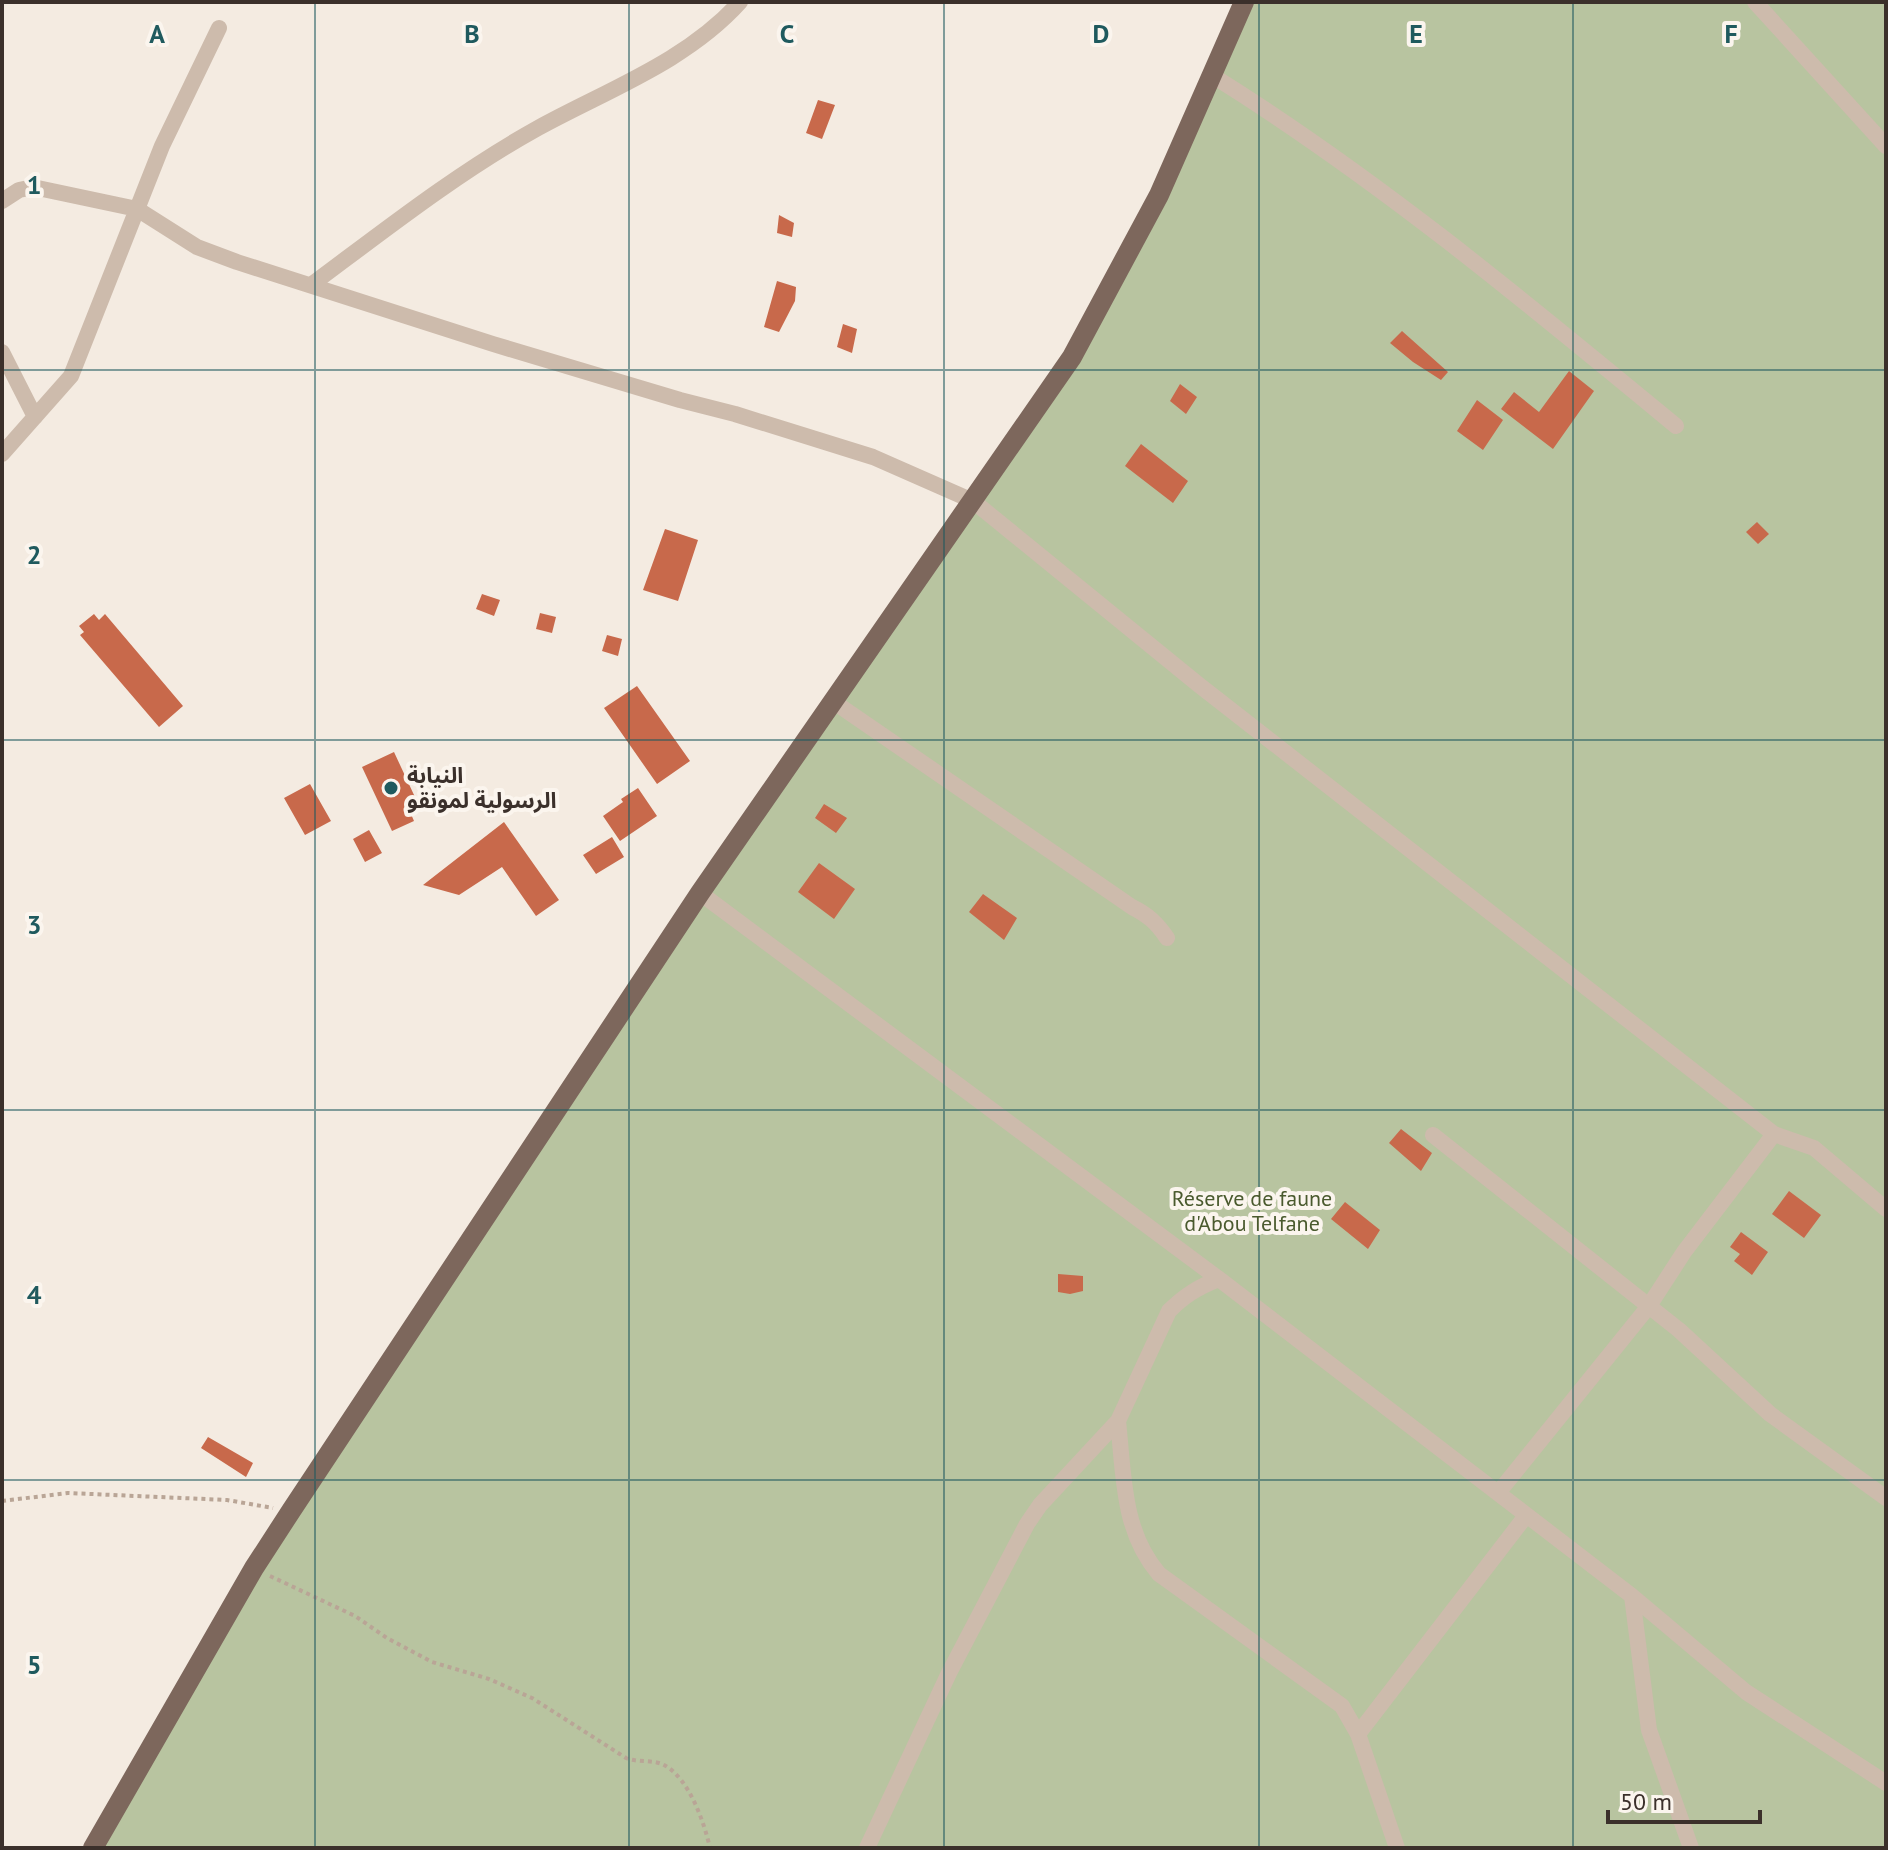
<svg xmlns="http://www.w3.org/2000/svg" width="1888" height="1850" viewBox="0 0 1888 1850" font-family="'PT Sans','Noto Sans Arabic',sans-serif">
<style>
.green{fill:#b8c4a0}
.building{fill:#c8694b}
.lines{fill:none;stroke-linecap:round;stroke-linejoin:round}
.path{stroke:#b9a596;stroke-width:4;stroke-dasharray:4 4;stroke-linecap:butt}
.street{stroke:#cdbbac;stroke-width:16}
.primary{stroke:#7d675c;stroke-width:20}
.grid{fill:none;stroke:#1f5a5e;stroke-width:2;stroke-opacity:0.55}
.poi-dot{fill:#1f5a5e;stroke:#fbf5ee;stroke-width:3}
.labels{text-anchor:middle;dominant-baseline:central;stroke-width:8;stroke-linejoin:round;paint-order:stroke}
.poi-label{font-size:22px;font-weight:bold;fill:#3b302b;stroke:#fbf5ee;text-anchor:start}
.park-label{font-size:22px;fill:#4a5a2e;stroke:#fbf5ee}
.grid-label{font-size:26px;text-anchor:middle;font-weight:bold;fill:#1f5a5e;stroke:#fbf5ee;stroke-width:8;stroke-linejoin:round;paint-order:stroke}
</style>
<rect width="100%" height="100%" fill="#f4ebe1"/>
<path class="green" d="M1239,2H1886V1848H93L254,1568L1091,324Z"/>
<path class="building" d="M818,100L835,105L822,139L806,133Z
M779,215L794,223L792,237L777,233Z
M777,281L796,287L795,301L779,332L764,327Z
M843,324L857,329L852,353L837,347Z
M1402,331L1448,372L1441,380L1413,362L1390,343Z
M1569,371L1594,391L1553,449L1501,409L1514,392L1539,412Z
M1180,384L1197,397L1186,414L1170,401Z
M1477,400L1503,420L1483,450L1457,431Z
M1141,444L1188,481L1173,503L1125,466Z
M1757,522L1769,534L1758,544L1746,532Z
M665,529L698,540L678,601L643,590Z
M482,594L500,600L494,616L476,609Z
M540,613L556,617L552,633L536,629Z
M94,614L99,620L105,614L183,706L159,727L80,635L84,632L79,626Z
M607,635L622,639L618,656L602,651Z
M637,686L690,761L657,784L604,708Z
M394,752L421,810L411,814L414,821L392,831L362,767Z
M310,784L331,821L305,835L284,798Z
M638,788L657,816L620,841L603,816L623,802L621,799Z
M824,804L847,818L836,833L815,818Z
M504,822L559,900L536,916L502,867L459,895L423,885Z
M369,830L382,853L365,862L353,839Z
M612,837L624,857L596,874L583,855Z
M819,863L855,889L834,919L798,892Z
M983,894L1017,918L1004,940L969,912Z
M1401,1129L1432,1153L1421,1171L1389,1143Z
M1789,1191L1821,1215L1804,1238L1772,1214Z
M1345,1202L1380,1230L1368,1249L1331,1219Z
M1741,1232L1768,1252L1752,1275L1734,1261L1740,1254L1730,1247Z
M1058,1274L1083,1276V1291L1070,1294L1058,1292Z
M208,1437L253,1463L246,1477L201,1448Z"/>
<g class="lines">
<path class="path" d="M2,1501L68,1493L227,1500L273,1508
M270,1576L355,1616L387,1638L432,1662L489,1679L532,1698L626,1758C638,1763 652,1759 664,1765C689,1778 704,1822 710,1848"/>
<path class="street" d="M1755,2L1886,146
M1213,76C1378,179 1527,303 1676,426
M2,201L19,190L33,187L137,209L197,247L237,262L493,344L680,400L735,414L873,457L973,501L1199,685L1774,1134
M311,285C385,230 457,173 538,128C607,90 686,62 740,2
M2,352L35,417
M2,454L71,376L162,146L219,28
M834,702L1132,907C1148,915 1157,923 1167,938
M700,893L1219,1279L1632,1596L1746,1692L1886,1783
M1433,1135L1679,1330L1770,1414L1886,1498
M1118,1421C1124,1475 1122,1531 1159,1574L1342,1706L1358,1734L1397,1848
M1498,1493L1649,1306L1684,1252L1774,1134L1814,1148L1886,1209
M1632,1596L1649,1730L1691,1848
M1358,1734L1525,1517
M867,1848L949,1673L1027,1524L1040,1505L1118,1421L1169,1311C1184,1296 1198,1287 1219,1279"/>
<path class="primary" d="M93,1848L254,1568L291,1511L700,893L1072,357L1159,195L1244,2"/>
</g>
<path class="grid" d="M315,2V1848M629,2V1848M944,2V1848M1259,2V1848M1573,2V1848M2,370H1886M2,740H1886M2,1110H1886M2,1480H1886"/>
<circle class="poi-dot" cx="391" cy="788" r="8"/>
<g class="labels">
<g class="poi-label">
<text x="407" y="775">النيابة<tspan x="407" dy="25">الرسولية لمونقو</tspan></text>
</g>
<g class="park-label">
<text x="1252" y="1198">Réserve de faune<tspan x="1252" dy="25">d'Abou Telfane</tspan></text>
</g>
</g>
<g class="grid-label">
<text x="157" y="43">A</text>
<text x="472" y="43">B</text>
<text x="787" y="43">C</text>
<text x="1101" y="43">D</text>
<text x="1416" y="43">E</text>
<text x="1731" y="43">F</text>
<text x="34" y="194">1</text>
<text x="34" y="564">2</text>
<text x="34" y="934">3</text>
<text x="34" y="1304">4</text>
<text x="34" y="1674">5</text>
</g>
<rect width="1888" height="1850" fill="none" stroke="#3b302b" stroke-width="8"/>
<path d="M1608 1810v12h152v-12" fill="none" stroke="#3b302b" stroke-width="4"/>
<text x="1620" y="1810" font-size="24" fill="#3b302b" stroke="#fbf5ee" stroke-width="6" paint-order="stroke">50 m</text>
</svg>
